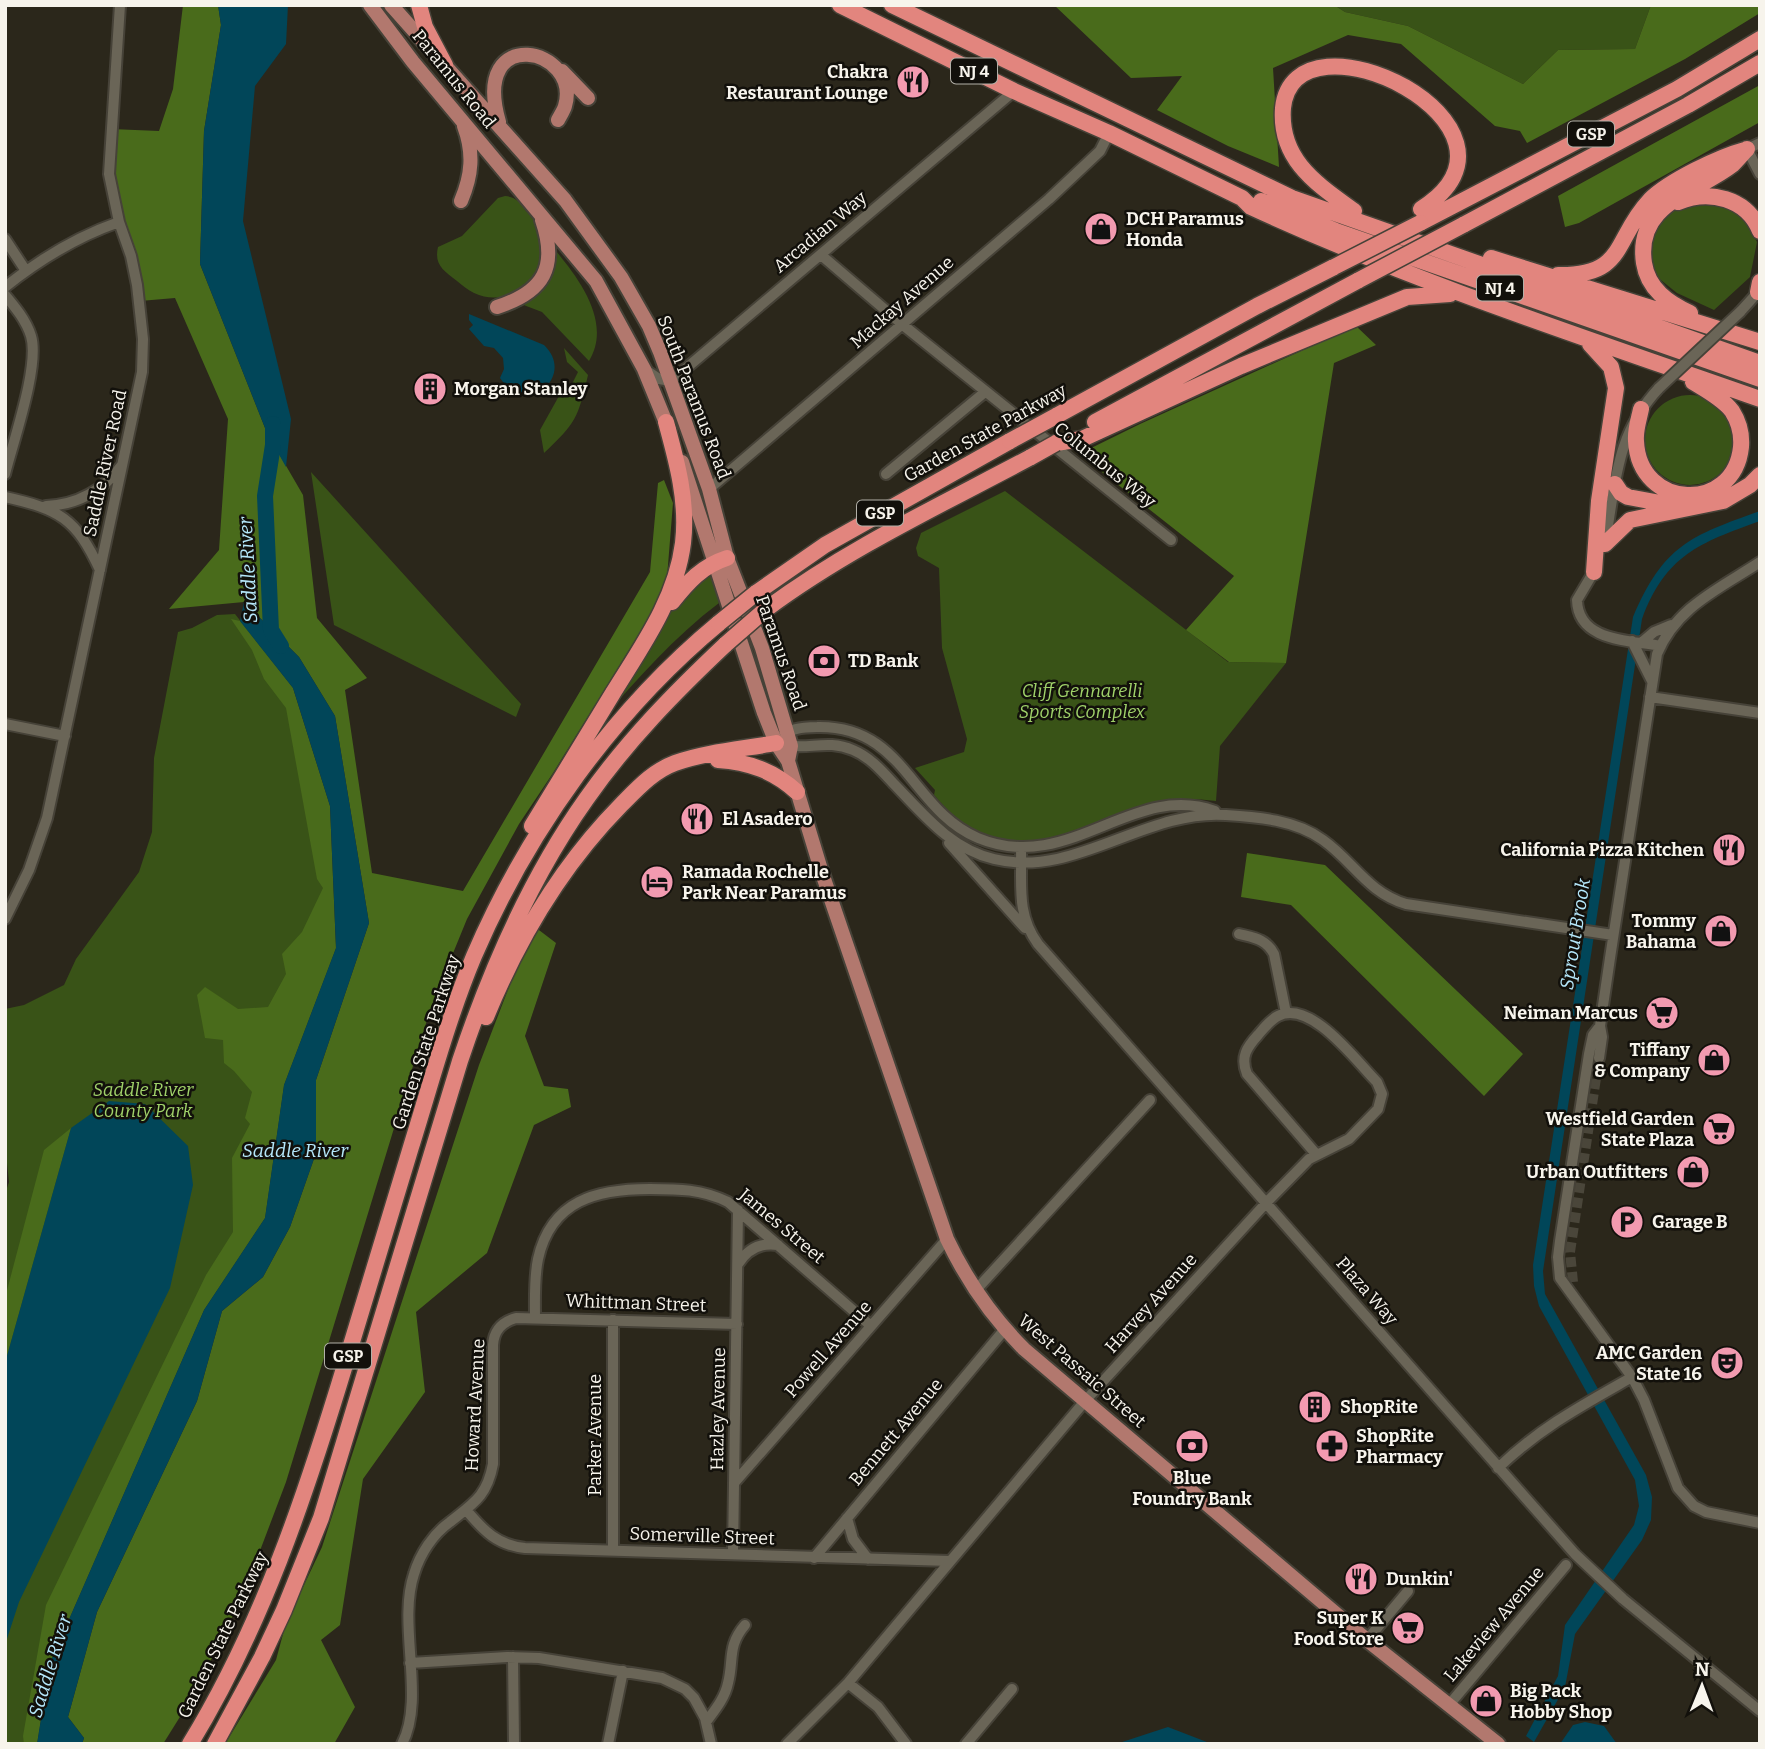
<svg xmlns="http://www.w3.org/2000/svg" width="1765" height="1749" viewBox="0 0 1765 1749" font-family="Bitter,serif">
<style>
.green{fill:#395317}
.forest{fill:#496b1b}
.water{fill:#014659}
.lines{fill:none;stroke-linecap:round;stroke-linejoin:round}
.river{stroke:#014659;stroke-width:16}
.minor-tunnel{stroke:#4a463a;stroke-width:10;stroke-dasharray:10 5;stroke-linecap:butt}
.minor-casing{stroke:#464238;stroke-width:14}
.major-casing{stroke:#464238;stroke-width:18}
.highway-casing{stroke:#464238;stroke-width:19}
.minor{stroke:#6a6557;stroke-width:10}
.major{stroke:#b2786e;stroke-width:14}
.highway{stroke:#e2857e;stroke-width:16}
.minor-bridge-casing{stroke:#464238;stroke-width:14;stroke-linecap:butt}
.highway-bridge-casing{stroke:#464238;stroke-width:19;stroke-linecap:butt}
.minor-bridge{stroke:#6a6557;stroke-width:10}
.highway-bridge{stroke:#e2857e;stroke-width:16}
.labels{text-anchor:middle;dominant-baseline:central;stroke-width:5;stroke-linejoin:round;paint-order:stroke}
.shield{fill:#12100b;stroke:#b2b0a8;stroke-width:2}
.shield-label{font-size:16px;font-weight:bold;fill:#f7f4ec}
.poi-label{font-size:18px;font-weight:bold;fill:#f7f4ec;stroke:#12100b;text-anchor:start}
.street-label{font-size:18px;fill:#f7f4ec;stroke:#12100b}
.park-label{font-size:18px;font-style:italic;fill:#a0d26a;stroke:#12100b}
.water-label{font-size:19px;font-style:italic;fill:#b5e7fa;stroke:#12100b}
</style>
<rect width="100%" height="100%" fill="#2b271b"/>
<path class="green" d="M1334,5H1651L1635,49L1558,50L1523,84L1408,26L1345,12Z
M505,196C516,197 520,202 526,211C532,217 538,225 541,233C555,272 512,311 474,293C468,290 462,285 457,281C443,270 434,265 438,247L462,236L498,198Z
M1718,200L1742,215L1757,242L1750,277L1714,310L1677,293L1657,277L1651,259L1650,238L1659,217L1685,202Z
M556,251C580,280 612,323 589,361L542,312L521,304L552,264Z
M564,348L588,375C578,418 576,423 544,453L540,430L564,387L569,390L578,372L567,362Z
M1645 440a45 45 0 1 1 90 0a45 45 0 1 1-90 0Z
M311,472L521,704L516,717L334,625Z
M1005,491L1228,662L1286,663L1220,746L1216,801C1198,799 1179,798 1162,801C1149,803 1135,810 1122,815C1045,844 996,868 934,795L935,790L915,768L964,752L967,739L942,648L939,568L918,556L916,548L921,533Z
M709,572L713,575L719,603C674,637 637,679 600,722C632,669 659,609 709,572Z
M235,614L293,688L336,948L284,1085L265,1218L204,1310L50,1663L37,1744H5V1194L9,1182L5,1144V1009L24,1005L64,985L76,959L139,872L152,832L154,758L178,632L192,628L217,615Z"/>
<path class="forest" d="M183,5H218L221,25L204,131L200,264L267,433L303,495L317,618L367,678L345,690L372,873L463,891L650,572L658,483L664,480L673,503L666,590L553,773L519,824L467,919L431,1007L286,1482L244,1593L193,1696L163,1744H82L84,1738L68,1717L97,1612L197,1401L222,1311L263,1277L290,1227L316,1153V1080L369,923L335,716L299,657L244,602L169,609L219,550L228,419L175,298L140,301L111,189V129L159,131L173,89Z
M1054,5H1334L1345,12L1408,26L1523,84L1558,50L1635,49L1651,5H1760V13L1685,59L1527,143L1520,131L1495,126L1401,44L1348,35L1273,68L1279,167L1228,146L1157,110L1182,76L1131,78Z
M1760,85V122L1579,223L1565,227L1558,196Z
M1356,326L1376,345L1334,363L1286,663L1229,662L1186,630L1234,576L1079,454L1140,424Z
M231,619L240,621L293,688L330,806L336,948L284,1085L265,1218L204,1310L50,1663L37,1744H24L23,1736L46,1605L206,1275L233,1232L232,1158L250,1124L245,1118L252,1092L234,1071L224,1063L223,1040L205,1038L197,995L205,987L238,1009L268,1007L286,974L282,954L302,932L323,888L317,879L286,708L264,679L252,650Z
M1247,853L1325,865L1523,1054L1484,1096L1291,905L1241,897Z
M535,927L556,943L525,1036L544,1086L568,1089L571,1107L534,1125L487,1253L416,1312L425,1392L363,1479L340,1625L321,1640L355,1707L334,1744H225L276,1660L286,1623L322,1547L479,1065L524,948Z
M71,1128L5,1363V1298L44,1150Z"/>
<path class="water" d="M218,5H288L286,44L255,86L243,221L291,419L286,467L267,433L200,264L204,131L221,25Z
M469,314L544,345C576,375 528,419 500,378L504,369L503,358L494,348L484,346L469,329L473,325L469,320Z
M1760,511V521C1699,543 1666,555 1642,619L1543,1271L1545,1294L1646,1475L1652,1497L1651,1520L1642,1540L1575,1634L1565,1687L1534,1742L1526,1736L1558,1676L1565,1625L1634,1525L1639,1506L1635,1480L1539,1306L1534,1286L1533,1265L1633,617C1664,545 1690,536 1760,511Z
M244,602L299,657L335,716L369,923L316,1080V1153L290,1227L263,1277L222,1311L197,1401L97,1612L68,1717L84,1738L82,1744H37L50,1663L204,1310L265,1218L284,1085L336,948L330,806L293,688L240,621Z
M109,1101L145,1104L188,1146L193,1185L170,1288L19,1602L5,1645V1363L71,1128Z
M1585,1722L1604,1726L1617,1744H1560L1573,1725Z
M1168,1727L1212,1744H1116Z"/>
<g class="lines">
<path class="river" d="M273,424V445L265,496L271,630L281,646"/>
<path class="minor-tunnel" d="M1573,1282L1570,1252L1599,1058"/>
<defs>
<path id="minor" d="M1760,143L1747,149L1760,174
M5,239L26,271
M821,255L903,325L1171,540
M5,287C40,259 76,237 119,222
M5,295C15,307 26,320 31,336C40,365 13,442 5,474
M1740,312L1760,290
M644,369L659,379L671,381L1014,91
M886,474L985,392
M709,489L1049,199L1100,151L1109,133
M5,497C59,509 76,518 100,570
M46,506C77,505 104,490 122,465
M1605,543C1616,483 1615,435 1659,388
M1596,568L1577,600C1578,642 1630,640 1661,646
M1632,641L1652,681
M1641,643L1654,632L1671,625
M1650,697L1760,713
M5,724L65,736
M782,736C790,728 806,727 817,727C905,725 911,810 978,838C1069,876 1132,781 1215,811
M785,745C809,750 827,739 853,750C870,757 882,771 894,784C924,815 951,849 994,859C1075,879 1145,809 1226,815C1258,817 1296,820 1323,840C1354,862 1367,892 1406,904L1613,935
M949,843L1025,928
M1021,849C1022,884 1016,914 1038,944L1575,1554L1623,1599L1760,1711
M5,919L29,870L47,818L142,372L143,339L137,285L131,256L119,222L109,174L120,5
M1239,934C1255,938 1266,939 1274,954L1286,1013
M1600,1026L1593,1035L1589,1054L1560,1241L1558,1257L1560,1278L1632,1377L1644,1400L1678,1488L1694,1506L1706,1512L1760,1523
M1599,1058L1602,1037L1600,1026L1610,958L1657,654C1676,607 1719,589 1760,562
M738,1264C747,1250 760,1242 778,1245
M975,1291L1150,1100
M535,1318C535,1299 534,1278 538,1259C551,1200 597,1189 650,1189C678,1189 702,1189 728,1202L871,1326
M1498,1468C1541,1427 1581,1406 1632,1377
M735,1482L947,1239
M467,1511C484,1531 497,1545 525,1548L950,1561
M847,1518L853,1539L868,1559
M613,1550V1320
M733,1553L738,1210
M814,1558L1005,1329
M1367,1640L1408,1591
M513,1657L514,1744
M410,1663L507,1657L539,1658L662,1678L685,1689L694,1698L705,1718L711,1744
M848,1683L878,1707L906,1744
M1449,1705L1566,1565
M706,1722C715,1710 725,1698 728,1683C734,1660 727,1646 745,1625
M402,1744C426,1698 397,1625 414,1574C420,1554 433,1534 450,1522C474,1503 487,1496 493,1464V1345C494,1330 502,1322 516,1318L737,1324
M608,1744L623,1671
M787,1744L848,1683L1085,1401L1266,1203L1309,1159L1349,1139L1378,1109L1382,1094L1377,1082C1356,1061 1311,999 1278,1016C1270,1020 1264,1028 1258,1035C1247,1047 1240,1057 1247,1074L1316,1154
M966,1744L1012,1689"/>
<path id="major" d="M370,5L413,62L596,281L644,369L669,430
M391,5L565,200L621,277L649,326L660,352L709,489L727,558L762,648L791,746L788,761
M562,71L588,98
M499,122C470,22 582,48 565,106C564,110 560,116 558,120
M461,201C472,175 474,153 464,126
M497,307C544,292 558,267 542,220
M682,462L764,713L776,743L788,761L822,873L947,1239C967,1281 991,1316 1024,1349L1367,1640L1498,1744"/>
<path id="highway" d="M419,5L425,27L445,65
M840,5L1014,91L1109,133L1242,198L1251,207C1416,283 1589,339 1760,399
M892,5L1292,198L1760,363
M1261,201L1336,231L1760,379
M1678,202C1709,189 1747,198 1760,231
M1354,211C1317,184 1279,160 1283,108C1294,0 1552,127 1421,209
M1420,223L1677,89L1760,39
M1463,225L1688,105L1760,63
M1491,258L1760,342
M1558,275C1627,276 1613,239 1650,200C1669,181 1719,157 1745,150
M1758,292L1760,282
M1690,313C1668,303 1648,289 1644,263C1635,203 1696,193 1732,165C1737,160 1742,154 1747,149
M1590,344L1611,367L1616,388L1599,501L1594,572
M1641,409C1639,419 1635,430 1636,441C1639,510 1734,514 1741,447C1742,435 1739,422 1732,411C1723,399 1706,390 1693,382
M1056,416L1257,306L1334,267
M1095,422L1359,280
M1056,443L1082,439L1241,366L1407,297L1450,294
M1615,484L1621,493L1628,497L1677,506
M1605,544L1630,520L1723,501L1750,485L1760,475
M756,593L825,545L1010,441
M672,602C688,582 702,566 727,558
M765,610C847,549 941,505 1031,457
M718,760C749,762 774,771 797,792
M532,826C559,781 586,737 613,693C642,646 676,599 683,543C688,502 677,462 666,422
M486,1017C518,939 561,866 621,805C637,789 653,771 675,763C706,752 743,749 776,743
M190,1744C262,1626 305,1497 345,1365C367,1293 389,1220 411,1147C431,1083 448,1018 474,956C528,830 614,710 719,623
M215,1744L262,1657L284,1610L321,1518L460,1061C491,968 530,878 587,798C627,741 675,692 726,644"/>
</defs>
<use href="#minor" class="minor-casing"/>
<use href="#major" class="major-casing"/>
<use href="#highway" class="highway-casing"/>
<use href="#minor" class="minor"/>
<use href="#major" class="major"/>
<use href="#highway" class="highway"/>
<defs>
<path id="minor-bridge" d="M1659,388L1740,312"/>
<path id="highway-bridge" d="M1334,267L1420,223
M1359,280L1463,225
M1010,441L1056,416
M1031,457L1056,443
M719,623L756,593
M726,644L765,610"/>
</defs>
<use href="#minor-bridge" class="minor-bridge-casing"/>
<use href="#highway-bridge" class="highway-bridge-casing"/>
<use href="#minor-bridge" class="minor-bridge"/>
<use href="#highway-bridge" class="highway-bridge"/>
</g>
<defs>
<symbol id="restaurant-disc" viewBox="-11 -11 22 22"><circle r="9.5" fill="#f29ab0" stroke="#12100b"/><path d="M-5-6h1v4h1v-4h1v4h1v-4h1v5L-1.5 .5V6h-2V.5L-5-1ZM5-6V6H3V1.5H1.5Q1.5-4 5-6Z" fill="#111"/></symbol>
<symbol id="shop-disc" viewBox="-11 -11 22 22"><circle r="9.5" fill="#f29ab0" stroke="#12100b"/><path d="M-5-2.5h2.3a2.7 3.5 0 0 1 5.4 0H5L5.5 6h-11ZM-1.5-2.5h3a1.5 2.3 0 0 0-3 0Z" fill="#111"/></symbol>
<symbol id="building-disc" viewBox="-11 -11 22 22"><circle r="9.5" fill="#f29ab0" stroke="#12100b"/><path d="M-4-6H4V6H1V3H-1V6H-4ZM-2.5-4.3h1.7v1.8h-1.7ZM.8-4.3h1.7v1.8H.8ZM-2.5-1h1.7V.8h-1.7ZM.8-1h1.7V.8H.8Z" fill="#111"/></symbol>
<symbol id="bank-disc" viewBox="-11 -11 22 22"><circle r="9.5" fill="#f29ab0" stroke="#12100b"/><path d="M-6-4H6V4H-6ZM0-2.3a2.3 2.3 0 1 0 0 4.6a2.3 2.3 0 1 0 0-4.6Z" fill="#111"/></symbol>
<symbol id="hotel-disc" viewBox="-11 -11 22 22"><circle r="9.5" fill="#f29ab0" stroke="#12100b"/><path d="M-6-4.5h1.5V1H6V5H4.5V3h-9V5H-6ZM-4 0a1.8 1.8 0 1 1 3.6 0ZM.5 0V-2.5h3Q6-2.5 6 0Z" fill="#111"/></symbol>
<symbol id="supermarket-disc" viewBox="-11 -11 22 22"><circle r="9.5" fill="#f29ab0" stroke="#12100b"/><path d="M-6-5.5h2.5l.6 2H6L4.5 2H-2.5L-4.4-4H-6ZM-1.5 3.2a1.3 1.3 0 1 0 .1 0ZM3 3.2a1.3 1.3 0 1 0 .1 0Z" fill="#111"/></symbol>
<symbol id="parking-disc" viewBox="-11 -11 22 22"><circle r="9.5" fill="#f29ab0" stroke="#12100b"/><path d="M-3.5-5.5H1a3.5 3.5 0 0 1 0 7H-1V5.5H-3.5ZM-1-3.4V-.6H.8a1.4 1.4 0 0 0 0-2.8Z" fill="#111"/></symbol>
<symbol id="theatre-disc" viewBox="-11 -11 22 22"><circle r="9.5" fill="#f29ab0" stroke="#12100b"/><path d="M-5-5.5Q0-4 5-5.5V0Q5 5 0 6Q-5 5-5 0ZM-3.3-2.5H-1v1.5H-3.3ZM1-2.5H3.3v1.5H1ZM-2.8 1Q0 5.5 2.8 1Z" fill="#111"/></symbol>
<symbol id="pharmacy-disc" viewBox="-11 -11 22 22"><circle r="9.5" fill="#f29ab0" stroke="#12100b"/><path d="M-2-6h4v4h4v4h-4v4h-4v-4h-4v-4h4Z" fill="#111"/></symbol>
</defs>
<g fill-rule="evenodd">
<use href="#restaurant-disc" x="894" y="63" width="38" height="38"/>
<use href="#shop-disc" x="1082" y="210" width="38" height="38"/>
<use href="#building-disc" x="411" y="370" width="38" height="38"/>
<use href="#bank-disc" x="805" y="642" width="38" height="38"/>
<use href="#restaurant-disc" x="678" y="800" width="38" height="38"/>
<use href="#restaurant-disc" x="1710" y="831" width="38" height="38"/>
<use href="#hotel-disc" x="638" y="863" width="38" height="38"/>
<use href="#shop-disc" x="1702" y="912" width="38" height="38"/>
<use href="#supermarket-disc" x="1643" y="994" width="38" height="38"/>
<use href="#shop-disc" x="1695" y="1041" width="38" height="38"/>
<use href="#supermarket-disc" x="1700" y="1110" width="38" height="38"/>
<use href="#shop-disc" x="1674" y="1153" width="38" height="38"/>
<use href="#parking-disc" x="1608" y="1203" width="38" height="38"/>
<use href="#theatre-disc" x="1708" y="1344" width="38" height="38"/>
<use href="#building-disc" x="1296" y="1388" width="38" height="38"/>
<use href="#bank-disc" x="1173" y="1427" width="38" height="38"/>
<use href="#pharmacy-disc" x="1313" y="1427" width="38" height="38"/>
<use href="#restaurant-disc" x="1342" y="1560" width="38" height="38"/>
<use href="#supermarket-disc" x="1389" y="1609" width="38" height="38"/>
<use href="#shop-disc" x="1467" y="1682" width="38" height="38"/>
</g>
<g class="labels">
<g class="shield">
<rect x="951" y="58.5" width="46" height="25" rx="5"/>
<rect x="1568" y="121.5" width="46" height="25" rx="5"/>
<rect x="1477" y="275.5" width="46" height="25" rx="5"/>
<rect x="857" y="500.5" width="46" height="25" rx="5"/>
<rect x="325" y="1343.5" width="46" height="25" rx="5"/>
</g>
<g class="shield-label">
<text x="974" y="71">NJ 4</text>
<text x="1591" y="134">GSP</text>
<text x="1500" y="288">NJ 4</text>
<text x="880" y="513">GSP</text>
<text x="348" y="1356">GSP</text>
</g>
<g class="poi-label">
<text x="888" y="72" text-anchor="end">Chakra<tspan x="888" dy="21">Restaurant Lounge</tspan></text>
<text x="1126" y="219">DCH Paramus<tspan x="1126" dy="21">Honda</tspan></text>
<text x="454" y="389">Morgan Stanley</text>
<text x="848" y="661">TD Bank</text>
<text x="722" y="819">El Asadero</text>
<text x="1704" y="850" text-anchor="end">California Pizza Kitchen</text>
<text x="682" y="872">Ramada Rochelle<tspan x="682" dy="21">Park Near Paramus</tspan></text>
<text x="1696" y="921" text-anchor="end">Tommy<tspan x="1696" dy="21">Bahama</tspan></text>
<text x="1638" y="1013" text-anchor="end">Neiman Marcus</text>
<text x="1690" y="1050" text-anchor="end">Tiffany<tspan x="1690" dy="21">&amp; Company</tspan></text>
<text x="1694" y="1119" text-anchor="end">Westfield Garden<tspan x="1694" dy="21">State Plaza</tspan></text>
<text x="1668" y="1172" text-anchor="end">Urban Outfitters</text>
<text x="1652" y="1222">Garage B</text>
<text x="1702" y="1353" text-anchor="end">AMC Garden<tspan x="1702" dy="21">State 16</tspan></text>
<text x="1340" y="1407">ShopRite</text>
<text x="1356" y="1436">ShopRite<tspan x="1356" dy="21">Pharmacy</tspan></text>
<text x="1192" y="1478" text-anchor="middle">Blue<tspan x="1192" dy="21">Foundry Bank</tspan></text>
<text x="1386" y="1579">Dunkin'</text>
<text x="1384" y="1618" text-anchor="end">Super K<tspan x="1384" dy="21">Food Store</tspan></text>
<text x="1510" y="1691">Big Pack<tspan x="1510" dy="21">Hobby Shop</tspan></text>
</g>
<g class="street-label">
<text transform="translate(454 79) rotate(51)">Paramus Road</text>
<text transform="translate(820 232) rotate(-40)">Arcadian Way</text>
<text transform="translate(902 302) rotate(-41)">Mackay Avenue</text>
<text transform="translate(694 397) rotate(69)">South Paramus Road</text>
<text transform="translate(985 433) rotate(-29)">Garden State Parkway</text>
<text transform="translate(105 463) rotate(-78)">Saddle River Road</text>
<text transform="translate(1105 465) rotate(39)">Columbus Way</text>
<text transform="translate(781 653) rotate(71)">Paramus Road</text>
<text transform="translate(426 1042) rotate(-72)">Garden State Parkway</text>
<text transform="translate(782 1226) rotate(40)">James Street</text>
<text transform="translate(1367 1291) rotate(49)">Plaza Way</text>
<text transform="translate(636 1303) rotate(2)">Whittman Street</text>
<text transform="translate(1151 1303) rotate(-48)">Harvey Avenue</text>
<text transform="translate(828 1349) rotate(-49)">Powell Avenue</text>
<text transform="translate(1082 1371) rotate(41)">West Passaic Street</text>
<text transform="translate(475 1405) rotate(-87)">Howard Avenue</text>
<text transform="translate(718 1409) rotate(-89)">Hazley Avenue</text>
<text transform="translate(896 1432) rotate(-50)">Bennett Avenue</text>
<text transform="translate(595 1435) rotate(-90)">Parker Avenue</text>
<text transform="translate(702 1536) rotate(2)">Somerville Street</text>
<text transform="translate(1494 1624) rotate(-50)">Lakeview Avenue</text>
<text transform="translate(223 1635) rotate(-64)">Garden State Parkway</text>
</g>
<g class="park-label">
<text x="1082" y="691">Cliff Gennarelli<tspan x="1082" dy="21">Sports Complex</tspan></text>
<text x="143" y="1090">Saddle River<tspan x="143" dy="21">County Park</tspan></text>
</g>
<g class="water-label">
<text transform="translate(248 570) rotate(-93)">Saddle River</text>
<text transform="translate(1575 934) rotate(-81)">Sprout Brook</text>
<text x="295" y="1150">Saddle River</text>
<text transform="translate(50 1666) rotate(-73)">Saddle River</text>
</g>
</g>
<rect width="1765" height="1749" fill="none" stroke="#f7f4ec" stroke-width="14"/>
<g transform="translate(1702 1686) rotate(1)" stroke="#12100b" stroke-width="5" paint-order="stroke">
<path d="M0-5L12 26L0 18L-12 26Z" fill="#f7f4ec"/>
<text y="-10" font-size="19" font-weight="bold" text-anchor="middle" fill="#f7f4ec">N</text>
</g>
</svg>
